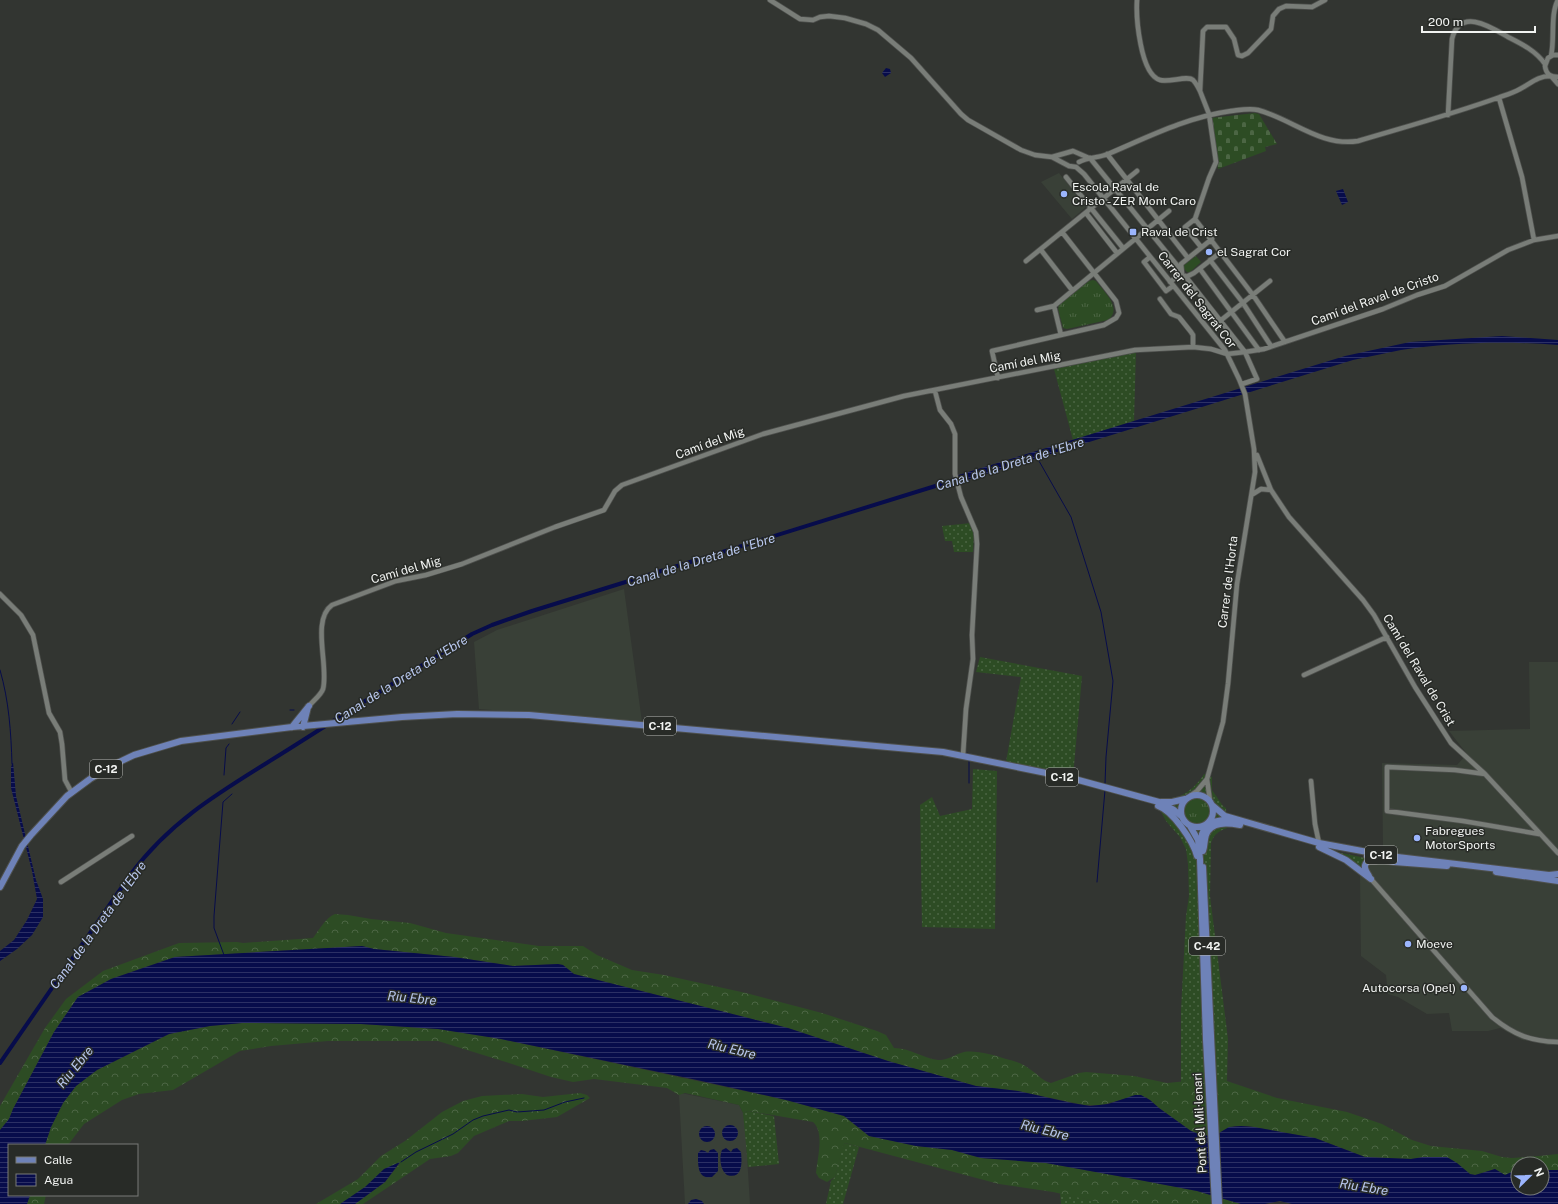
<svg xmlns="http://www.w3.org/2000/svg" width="1558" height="1204" viewBox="0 0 1558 1204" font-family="'Public Sans',sans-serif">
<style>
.built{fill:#394037}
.grass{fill:url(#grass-dots)}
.forest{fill:url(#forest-crowns)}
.cemetery{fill:url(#cemetery-stones)}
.park{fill:url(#park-tufts)}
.water{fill:url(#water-rules)}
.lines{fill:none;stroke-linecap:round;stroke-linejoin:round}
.stream{stroke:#070c4b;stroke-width:1}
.canal{stroke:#070c4b;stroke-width:4}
.minor-casing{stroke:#4e504d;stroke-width:6}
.major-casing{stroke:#4e504d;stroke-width:8}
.minor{stroke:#797d78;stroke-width:4.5}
.major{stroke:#6e82b8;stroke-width:6}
.poi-dot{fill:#9bb5fd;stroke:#282b27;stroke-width:1.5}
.labels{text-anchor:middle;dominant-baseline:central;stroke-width:3;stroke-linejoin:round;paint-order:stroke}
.shield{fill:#282b27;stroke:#b5b7b4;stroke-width:1}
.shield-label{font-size:11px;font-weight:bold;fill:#f1f3f1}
.poi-label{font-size:12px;fill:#f1f3f1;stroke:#282b27;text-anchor:start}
.street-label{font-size:12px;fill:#f1f3f1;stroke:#282b27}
.water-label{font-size:13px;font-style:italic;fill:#b8c7ee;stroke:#282b27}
</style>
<defs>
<pattern id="grass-dots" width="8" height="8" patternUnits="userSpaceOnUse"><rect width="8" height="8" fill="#2d4c24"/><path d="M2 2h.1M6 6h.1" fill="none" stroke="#4c6644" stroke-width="1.8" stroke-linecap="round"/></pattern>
<pattern id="forest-crowns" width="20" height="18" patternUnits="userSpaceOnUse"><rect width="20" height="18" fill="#2d4c24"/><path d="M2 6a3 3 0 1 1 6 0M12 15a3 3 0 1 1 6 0" fill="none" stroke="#4c6644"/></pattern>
<pattern id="cemetery-stones" width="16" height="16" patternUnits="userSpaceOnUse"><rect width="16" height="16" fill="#2d4c24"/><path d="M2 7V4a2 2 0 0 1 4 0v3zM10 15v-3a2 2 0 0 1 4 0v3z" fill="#4c6644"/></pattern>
<pattern id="park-tufts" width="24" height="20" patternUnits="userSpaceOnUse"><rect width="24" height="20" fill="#2d4c24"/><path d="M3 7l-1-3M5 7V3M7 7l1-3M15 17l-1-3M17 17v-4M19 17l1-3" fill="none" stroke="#4c6644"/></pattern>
<pattern id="water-rules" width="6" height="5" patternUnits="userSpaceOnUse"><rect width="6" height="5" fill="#070c4b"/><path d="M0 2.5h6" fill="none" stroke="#2c3065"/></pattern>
</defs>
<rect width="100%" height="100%" fill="#323531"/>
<path class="built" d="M1059,173L1086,207L1072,219L1041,182Z
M624,589L642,722L479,709L474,642L497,630Z
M1529,662H1558V1045H1547L1536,1042L1522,1040L1500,1028L1488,1031H1452L1449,1013L1427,1014L1398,997L1388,994L1386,975L1361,956L1360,876L1383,847L1382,763L1457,765L1467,754L1449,731L1530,729Z
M681,1093L739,1105L743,1113L745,1124L750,1204H685L679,1095Z"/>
<path class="grass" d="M1136,352L1134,421L1073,440L1054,369Z
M971,523L974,535L973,552H954L952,541H945L942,526Z
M980,657L1082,676L1073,777L1006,762L1021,677L976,672Z
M973,769L997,771L995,929L922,927L920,805L932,797L940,816L972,809Z
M1204,774L1212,777V790L1223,806L1226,808L1227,828C1219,831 1214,834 1211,843L1210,896L1228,1039L1227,1081L1217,1079L1181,1082V1010L1186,916L1189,896L1188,864L1186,849L1180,837L1166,821L1160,810V798C1167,798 1174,799 1180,796C1189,792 1199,783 1204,774Z
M1332,851L1370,859L1363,869Z
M748,1111L774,1116L779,1164L748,1167L743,1113Z
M845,1143L859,1147L843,1204H826L831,1181L835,1177L842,1147Z
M1060,1193L1108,1204H1061Z"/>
<path class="forest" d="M335,914L348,915L371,919L410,923L446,933L518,943L539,946H583L597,955L632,970L664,975L746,993L822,1013L877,1031L886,1035L894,1048C910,1048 922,1058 938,1060C947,1061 955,1054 964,1052C976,1050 994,1055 1006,1059C1015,1061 1024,1064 1031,1070C1039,1075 1042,1081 1051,1083L1079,1073L1086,1072L1134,1076L1167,1083L1197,1080L1221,1079L1277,1098L1347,1112L1382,1124L1412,1140L1431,1146L1482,1151L1502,1157L1512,1158L1539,1156L1558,1154V1170H1542V1164H1518V1169L1505,1176L1495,1169L1476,1175L1470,1174L1461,1167L1441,1157H1423L1411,1159L1365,1157L1315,1138L1248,1126H1235L1224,1130L1214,1136L1202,1135L1191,1131L1159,1108L1146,1097L1124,1099L1102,1105H1084L1018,1091L976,1086L888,1061L788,1028L574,974L563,965L558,964L513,966L454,957L374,949L362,946L175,957L111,979L78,997L54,1032L13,1109L9,1119L0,1130V1106L45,1028L66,999L103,971L179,943L237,942L243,943L313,938C320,929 325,918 335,914Z
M242,1023L361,1024L438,1029L501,1039L786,1100L844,1116L869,1136L916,1146L952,1150L981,1158L1046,1163L1134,1179L1197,1191L1241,1204H1108L1053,1192L999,1184L845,1143L843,1146L835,1177L827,1182L819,1178L816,1173C817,1160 825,1132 813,1122L748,1111L743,1113L739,1105L685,1093L679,1095L667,1088L594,1079L573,1082L551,1077L509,1063L438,1041H328L271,1046L240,1051L173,1090L139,1094L122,1100L84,1124L68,1145H45L51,1127L63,1103L76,1086L97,1070L169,1034L210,1026Z
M580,1093L587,1095L590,1098L557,1117L522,1121H509L474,1136L458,1153L451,1156L430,1159L363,1204H355L385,1182L400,1163L384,1169L371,1183L343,1203L340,1204H316L358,1179L381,1156L405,1141L442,1112L463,1101L482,1096L522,1094L543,1097Z
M30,1195H46L44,1204H27Z"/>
<path class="cemetery" d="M1255,113L1259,114L1277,144L1265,147L1266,151L1218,169L1211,118Z"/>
<path class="park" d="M1196,256L1201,262L1189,273L1187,272L1183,268V266Z
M1093,280L1096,281C1104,292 1123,308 1108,320L1067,329L1063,328L1058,309L1059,305L1089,281Z
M1183 811a13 13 0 1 1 26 0a13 13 0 1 1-26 0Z"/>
<path class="water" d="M886,68L890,69L891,73L885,77L882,73Z
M1343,189L1348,202L1342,205L1336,191Z
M1502,336L1558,340V345C1506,341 1453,342 1401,350C1385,353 1369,357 1353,360L954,484L952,477L1345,356L1410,342Z
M13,762L16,796L36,880L43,899V917L32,935L17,949L0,961V951L14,940L27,920L37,899L32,871L11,788V767Z
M362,946L374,949L454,957L513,966L558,964L563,965L574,974L788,1028L888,1061L976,1086L1018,1091L1072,1103L1090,1106L1108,1104L1135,1095H1141L1150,1100L1159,1108L1191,1131L1202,1135L1214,1136L1229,1127L1241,1126L1254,1127L1315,1138L1365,1157L1411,1159L1423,1157H1447L1457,1163L1470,1174L1475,1175L1495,1169L1505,1175L1518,1169V1188H1542V1170H1558V1204H1292L1280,1201L1265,1204H1241L1197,1191L1134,1179L1046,1163L981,1158L952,1150L916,1146L869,1136L844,1116L786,1100L697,1080L501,1039L438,1029L361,1024L242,1023L210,1026L169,1034L97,1070L76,1086L63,1103L51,1127L45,1145H9V1195H30L27,1204H0V1130L9,1119L13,1109L54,1032L78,997L111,979L175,957Z
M722 1133a8 8 0 1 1 16 0a8 8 0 1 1-16 0Z
M699 1134a8 8 0 1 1 16 0a8 8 0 1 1-16 0Z
M726,1148L731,1152L733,1149L737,1148L741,1152C742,1162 743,1180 727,1175C720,1170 719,1157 722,1150Z
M714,1149L718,1153V1171L712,1177C697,1180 698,1164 698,1153L701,1150L705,1151L708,1153L710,1150Z
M400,1162L385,1182L355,1204H340L365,1187L384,1169Z
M696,1199L702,1201L704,1204H688L691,1200Z"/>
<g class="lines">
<path class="stream" d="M1039,461L1071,517L1101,612L1113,681L1106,757L1105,784
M0,670C9,701 11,732 12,764
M290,710H294
M232,724L240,712
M967,753L970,754
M224,775L226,748L229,744
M969,783V761
M1097,882L1105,790
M224,955L214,928V916L223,802L232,794
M401,1162L416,1152L453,1134L473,1120L483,1116L509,1110L517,1112L544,1110L565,1102L584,1098"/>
<path class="canal" d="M0,1063L131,874C175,814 236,783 297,744C355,707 413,671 472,634L492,625L532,611L958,479"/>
<defs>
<path id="minor" d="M770,0L800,19L813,20L820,17L829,16L845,18L866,24L878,30L911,58L961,114L968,120L1021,150L1035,155L1052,157L1069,166L1076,167L1084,174L1225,350L1239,379L1245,394L1254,449L1255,472L1237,584L1228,684L1223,722L1207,779L1197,791L1191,795
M1137,0C1136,17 1140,74 1160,80C1169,83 1187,75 1193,80C1196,83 1198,87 1200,91
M1558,55H1553L1548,58L1545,66C1546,74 1550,77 1558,77
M1551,56C1555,39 1550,14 1558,0
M1551,76L1558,84
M1499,98L1522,177L1534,240
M1448,115L1452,39C1460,7 1491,27 1508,37C1522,44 1536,51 1545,64
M1107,154L1188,258
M1052,157L1073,151L1089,158
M1090,158L1180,269
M1079,162C1088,157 1098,158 1108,154C1148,137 1187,117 1231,111C1240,110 1249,108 1258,110C1292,119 1321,147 1358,141C1405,127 1453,114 1500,97C1506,95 1513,93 1520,89C1530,84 1538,76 1550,76
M1066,177L1123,248
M1086,213L1117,253
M1195,219L1209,178L1216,162L1209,114L1200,91L1203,31L1207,27H1226L1234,39L1238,55L1242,56L1248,53L1271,29L1273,16L1279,9L1286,6L1312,7L1325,0
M1195,219L1253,295L1285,342
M1195,219L1185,227L1201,247
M1041,250L1072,290
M1150,257L1144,262L1166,291L1173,286
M1210,260L1243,303L1271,346
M1026,261L1137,171
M1200,269L1259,350
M1185,276L1186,277L1194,273L1221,252
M1186,277L1245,352L1257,379L1242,384
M1170,282L1182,273L1181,264L1212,239
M1160,299L1171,314L1179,317L1191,332L1193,335V347
M1037,310L1054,306
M1220,321L1270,281
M1061,335L1054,306L1169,211
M998,378L992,351L1104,325L1116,318L1119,313L1116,301L1062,232
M935,391L940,410L951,424L955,434V474L961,497L976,532L977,544L972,635L973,659L966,709L963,755
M1257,455L1271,490L1289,517L1363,600L1374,615L1415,687L1451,743L1485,774L1558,853
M1253,494L1261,489L1271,490
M0,594L21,615L33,635L49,713L60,732L62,744L65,780L72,793
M1304,675L1387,637
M309,706C313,701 321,695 323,689C329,666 311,620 332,605L396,581L426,575L462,564L555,527L604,510L615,491L622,485L763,434L904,396L1135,350L1193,347L1211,349L1227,354L1245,352L1264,349L1383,309L1417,295L1445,286L1508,250L1534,240L1558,236
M1485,774L1455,770L1387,767V811L1463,821L1539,834
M1207,779L1210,801
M1311,781L1315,824L1319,843
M1371,879L1492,1017C1514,1035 1530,1041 1558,1042
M61,882L132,836"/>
<path id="major" d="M292,727L309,706
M303,727L308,707
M1181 811a16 16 0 1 1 32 0a16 16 0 1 1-32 0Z
M1161,802H1172L1185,799
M1212,805L1225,816L1319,843L1389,856L1549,875L1558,874
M1158,806C1173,811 1193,841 1197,856
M1208,823L1223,820L1232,822
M1190,826L1198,840L1200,859L1206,1040L1215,1204
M1202,844V834L1206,825
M1319,847L1346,860L1371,879
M1203,851C1205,846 1204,841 1206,835C1211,821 1228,823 1240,825
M1367,856L1394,862L1447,866
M1203,867L1219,1204
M1496,872L1558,881
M1369,876C1366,871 1362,866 1368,861H1375
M0,887L22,846L31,835L67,796L90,779L113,765L134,755L181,741L292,727L402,717L457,714L529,715L943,752L1071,778L1159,802L1174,810L1181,816"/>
</defs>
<use href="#minor" class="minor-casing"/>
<use href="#major" class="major-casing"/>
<use href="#minor" class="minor"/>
<use href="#major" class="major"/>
</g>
<g class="poi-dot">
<circle cx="1064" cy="194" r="4"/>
<rect x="1129" y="228" width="8" height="8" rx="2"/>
<circle cx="1209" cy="252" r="4"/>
<circle cx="1417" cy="838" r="4"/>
<circle cx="1408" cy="944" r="4"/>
<circle cx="1464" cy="988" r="4"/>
</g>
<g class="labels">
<g class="shield">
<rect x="644" y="717" width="32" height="18" rx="3"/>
<rect x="90" y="760" width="32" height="18" rx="3"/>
<rect x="1046" y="768" width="32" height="18" rx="3"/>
<rect x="1365" y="846" width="32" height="18" rx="3"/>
<rect x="1189" y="937" width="36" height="18" rx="3"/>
</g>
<g class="shield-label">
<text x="660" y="726">C-12</text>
<text x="106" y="769">C-12</text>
<text x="1062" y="777">C-12</text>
<text x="1381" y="855">C-12</text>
<text x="1207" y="946">C-42</text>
</g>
<g class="poi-label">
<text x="1072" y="187">Escola Raval de<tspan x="1072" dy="14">Cristo - ZER Mont Caro</tspan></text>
<text x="1141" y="232">Raval de Crist</text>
<text x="1217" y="252">el Sagrat Cor</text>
<text x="1425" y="831">Fabregues<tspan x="1425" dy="14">MotorSports</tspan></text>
<text x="1416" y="944">Moeve</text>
<text x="1456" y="988" text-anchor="end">Autocorsa (Opel)</text>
</g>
<g class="street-label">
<text transform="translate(1375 299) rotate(-20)">Camí del Raval de Cristo</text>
<text transform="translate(1197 300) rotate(52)">Carrer del Sagrat Cor</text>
<text transform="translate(1025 362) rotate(-11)">Camí del Mig</text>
<text transform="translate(710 443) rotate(-20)">Camí del Mig</text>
<text transform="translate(406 570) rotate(-16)">Camí del Mig</text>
<text transform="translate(1228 582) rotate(-83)">Carrer de l'Horta</text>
<text transform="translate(1419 670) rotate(59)">Camí del Raval de Crist</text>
<text transform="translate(1200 1123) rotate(-93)">Pont del Mil·lenari</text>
</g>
<g class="water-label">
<text transform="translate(1010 464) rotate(-17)">Canal de la Dreta de l'Ebre</text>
<text transform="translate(701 560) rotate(-17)">Canal de la Dreta de l'Ebre</text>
<text transform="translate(401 679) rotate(-32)">Canal de la Dreta de l'Ebre</text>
<text transform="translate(98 925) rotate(-54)">Canal de la Dreta de l'Ebre</text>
<text transform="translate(412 998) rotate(6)">Riu Ebre</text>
<text transform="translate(732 1049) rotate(14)">Riu Ebre</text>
<text transform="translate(75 1067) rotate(-51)">Riu Ebre</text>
<text transform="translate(1045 1130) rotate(14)">Riu Ebre</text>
<text transform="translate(1364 1187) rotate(9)">Riu Ebre</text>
</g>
</g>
<rect x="8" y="1144" width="130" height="52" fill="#282b27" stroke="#787b78"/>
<rect x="16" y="1157" width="20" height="6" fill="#6e82b8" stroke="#787b78"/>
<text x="44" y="1164" font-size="12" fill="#f1f3f1">Calle</text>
<rect x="16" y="1174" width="20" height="12" fill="url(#water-rules)" stroke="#787b78"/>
<text x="44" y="1184" font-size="12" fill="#f1f3f1">Agua</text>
<g transform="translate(1530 1176) rotate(67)"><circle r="19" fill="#282b27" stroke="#787b78"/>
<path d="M0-3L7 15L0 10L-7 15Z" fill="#9bb5fd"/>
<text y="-6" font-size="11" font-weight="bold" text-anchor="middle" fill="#f1f3f1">N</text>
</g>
<path d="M1422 26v6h113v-6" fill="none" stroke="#f1f3f1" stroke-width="2"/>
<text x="1428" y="26" font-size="12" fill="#f1f3f1" stroke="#282b27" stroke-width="3" paint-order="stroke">200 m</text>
</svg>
